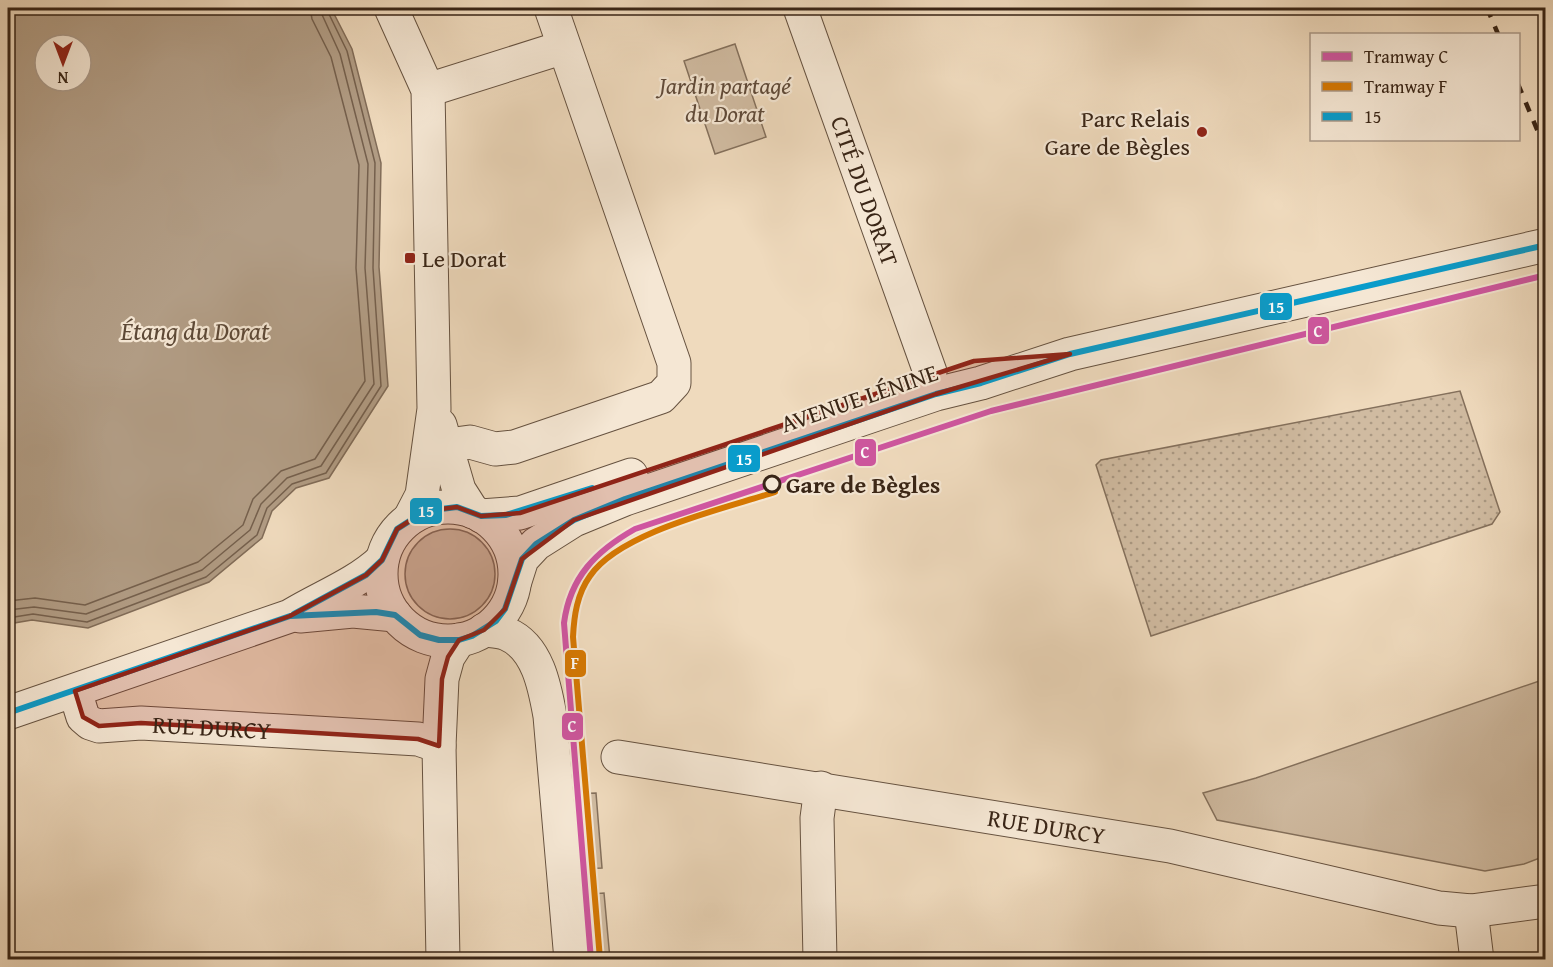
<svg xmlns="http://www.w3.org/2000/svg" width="1553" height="967" viewBox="0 0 1553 967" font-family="'Gentium Book Plus',serif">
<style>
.green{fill:#d0bba1;stroke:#84705c;stroke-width:1.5}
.park{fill:url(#park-dots);stroke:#84705c;stroke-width:1.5}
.water{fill:#b19c84;stroke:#816c58;stroke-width:1.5;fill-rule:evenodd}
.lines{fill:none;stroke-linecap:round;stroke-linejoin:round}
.shore{stroke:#75604d;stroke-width:1.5}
.minor-casing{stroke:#665240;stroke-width:35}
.minor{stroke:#f5e7d4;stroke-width:33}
.rail{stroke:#392516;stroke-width:4.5;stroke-dasharray:10 10;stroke-linecap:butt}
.bus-1-casing{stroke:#f5e7d4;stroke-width:10}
.bus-1{stroke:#099ccb;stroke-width:6}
.tram-1-casing{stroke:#f5e7d4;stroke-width:10}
.tram-2-casing{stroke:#f5e7d4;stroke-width:10}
.tram-1{stroke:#cf56a0;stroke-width:6}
.tram-2{stroke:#d57803;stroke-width:6}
.marked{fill:#8f2418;fill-opacity:0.2;stroke:#8f2418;stroke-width:4.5;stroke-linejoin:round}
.poi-dot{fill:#8f2418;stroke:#f5e7d4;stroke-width:2}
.stop-dot{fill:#f5e7d4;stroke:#392516;stroke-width:3}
.labels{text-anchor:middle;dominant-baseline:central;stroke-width:4.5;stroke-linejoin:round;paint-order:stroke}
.park-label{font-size:24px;font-style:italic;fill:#5f4a39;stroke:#f5e7d4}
.poi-label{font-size:24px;fill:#392516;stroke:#f5e7d4;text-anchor:end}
.street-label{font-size:24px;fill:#392516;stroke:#f5e7d4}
.stop-label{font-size:24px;font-weight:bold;fill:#392516;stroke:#f5e7d4;text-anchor:start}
.water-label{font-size:26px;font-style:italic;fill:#5d4937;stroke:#f5e7d4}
.line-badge{stroke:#f5e7d4;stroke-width:2}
.badge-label{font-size:16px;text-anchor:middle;font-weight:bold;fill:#fff}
</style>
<defs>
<pattern id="park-dots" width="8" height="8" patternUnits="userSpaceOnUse" patternTransform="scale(1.5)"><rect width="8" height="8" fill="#d0bba1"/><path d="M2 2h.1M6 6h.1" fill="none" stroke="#aa9882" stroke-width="1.8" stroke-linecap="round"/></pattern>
</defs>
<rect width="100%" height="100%" fill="#efdabd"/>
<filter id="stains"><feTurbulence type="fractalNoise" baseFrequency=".00333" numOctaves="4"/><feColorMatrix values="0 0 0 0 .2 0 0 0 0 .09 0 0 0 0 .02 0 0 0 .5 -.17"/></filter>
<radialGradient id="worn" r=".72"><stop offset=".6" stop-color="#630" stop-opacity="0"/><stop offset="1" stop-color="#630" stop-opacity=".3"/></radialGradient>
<path class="green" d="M735,44L766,137L715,154L684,61Z
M405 574a45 45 0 1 1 90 0a45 45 0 1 1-90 0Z
M1545,679V856L1524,864L1485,871L1217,820L1203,793L1256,778Z
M596,793L602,868L576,869L570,794Z
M604,893L610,959H584L579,895Z"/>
<path class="park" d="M1460,391L1500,512L1492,524L1151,636L1096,465L1101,460Z"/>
<path class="water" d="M8,8H331L352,49L381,163L379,267L388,386L329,478L296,488L272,511L262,538L209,582L88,628L32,620L8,624ZM45,45H81V81H45Z"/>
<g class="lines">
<path class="shore" d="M8,601L35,598L85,605L198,562L243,525L253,499L281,471L315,459L365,381L356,268L359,165L331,57L312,19L310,8
M8,610L34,607L86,614L202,570L250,530L261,504L287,478L321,466L374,384L365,268L368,164L340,54L319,8
M8,618L33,614L87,622L206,577L257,535L267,508L292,484L326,473L381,386L373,268L375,163L347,51L326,8"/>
<defs>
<g id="minor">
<path d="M391,8L428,90L434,409L422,495L410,518"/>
<path id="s1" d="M800,8L930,372"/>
<path d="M428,90L564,47"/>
<path d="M440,425L459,490L473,512"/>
<path d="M448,445L470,442L495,449L514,447L661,397L674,383V363L551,8"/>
<circle cx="448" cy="574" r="67"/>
<path d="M481,516L520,513L631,475"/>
<path d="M515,581L522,559L536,544L574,520L625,499L936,394L981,383L1070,354L1546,245"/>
<path d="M300,616L353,611L395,615"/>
<path d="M484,630C491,631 500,631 507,634C538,647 545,688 550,716L571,960"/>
<path id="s2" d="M75,691L83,717L90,723L99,726L141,723L282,731L418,739L439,746"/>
<path d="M8,713L290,616C321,597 355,585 382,560"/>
<path id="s3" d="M618,757L1170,846L1439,908L1471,911L1546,901"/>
<path d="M1471,911L1477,960"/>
<path d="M443,960L439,746L442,679L448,657L459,640"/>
<path d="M820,960L817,818L821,788"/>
</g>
</defs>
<use href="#minor" class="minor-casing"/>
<use href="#minor" class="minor"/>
<path class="rail" d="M1487,8L1498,34
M1518,84L1546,151"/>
<defs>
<path id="bus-1" d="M294,614L366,575L382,560L397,529L425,511L457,507L481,516L506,515L592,488
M8,713L290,616L376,612L395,615L420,635L439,640H459L472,636L496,621L505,609L522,559L536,544L574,520L625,499L936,394L981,383L1070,354L1546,245"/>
</defs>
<use href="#bus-1" class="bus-1-casing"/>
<use href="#bus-1" class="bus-1"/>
<defs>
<path id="tram-1" d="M591,960L564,623C570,577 596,551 635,529L991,411L1546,275"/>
<path id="tram-2" d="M600,959L573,637C574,616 577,594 590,576C620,532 723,509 775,492"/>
</defs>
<use href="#tram-1" class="tram-1-casing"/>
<use href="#tram-2" class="tram-2-casing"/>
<use href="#tram-1" class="tram-1"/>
<use href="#tram-2" class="tram-2"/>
</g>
<path class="marked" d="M1070,354L936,394L574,520L522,559L505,609L484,630L459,640L448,657L442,679L439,746L418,739L282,731L141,723L99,726L83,717L75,691L290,616L366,575L382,560L397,529L425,511L457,507L481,516L520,513L974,361Z"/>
<g class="poi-dot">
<circle cx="1202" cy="132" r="6"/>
<rect x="404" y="252" width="12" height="12" rx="3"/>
</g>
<circle class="stop-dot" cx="772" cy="484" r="8"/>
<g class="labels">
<g class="park-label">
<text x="725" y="85">Jardin partagé<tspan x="725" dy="28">du Dorat</tspan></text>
</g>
<g class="poi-label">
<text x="1190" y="118">Parc Relais<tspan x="1190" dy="28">Gare de Bègles</tspan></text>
<text x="422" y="258" text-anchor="start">Le Dorat</text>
</g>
<g class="street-label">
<text stroke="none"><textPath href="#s1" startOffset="194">CITÉ DU DORAT</textPath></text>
<text transform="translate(859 398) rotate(-19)">AVENUE LÉNINE</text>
<text stroke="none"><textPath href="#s2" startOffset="159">RUE DURCY</textPath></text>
<text stroke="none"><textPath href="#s3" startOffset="434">RUE DURCY</textPath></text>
</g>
<g class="stop-label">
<text x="786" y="484">Gare de Bègles</text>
</g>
<g class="water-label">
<text x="195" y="330">Étang du Dorat</text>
</g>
</g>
<g class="line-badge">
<rect x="1259" y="292" width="34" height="29" rx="6" fill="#099ccb"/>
<rect x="1307" y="316" width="23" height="29" rx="6" fill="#cf56a0"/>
<rect x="854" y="438" width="23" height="29" rx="6" fill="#cf56a0"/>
<rect x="727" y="444" width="34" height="29" rx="6" fill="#099ccb"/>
<rect x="409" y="497" width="34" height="28" rx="6" fill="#099ccb"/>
<rect x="564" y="649" width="23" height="29" rx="6" fill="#d57803"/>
<rect x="561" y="712" width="23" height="29" rx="6" fill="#cf56a0"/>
</g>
<g class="badge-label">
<text x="1276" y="313">15</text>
<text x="1318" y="337">C</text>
<text x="865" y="458">C</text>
<text x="744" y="465">15</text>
<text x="426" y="517">15</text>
<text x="575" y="669">F</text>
<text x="572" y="732">C</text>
</g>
<rect width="1553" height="967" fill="none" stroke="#efdabd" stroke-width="30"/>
<rect x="9" y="9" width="1535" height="949" fill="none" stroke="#392516" stroke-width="3"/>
<rect x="15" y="15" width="1523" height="937" fill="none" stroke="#392516" stroke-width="1.5"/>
<rect x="1310" y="33" width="210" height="108" fill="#f5e7d4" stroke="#aa9988" stroke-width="1.5"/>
<rect x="1322" y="52" width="30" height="9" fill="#cf56a0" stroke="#aa9988" stroke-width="1.5"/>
<text x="1364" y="63" font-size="18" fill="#392516">Tramway C</text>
<rect x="1322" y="82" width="30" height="9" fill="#d57803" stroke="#aa9988" stroke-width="1.5"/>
<text x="1364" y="93" font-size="18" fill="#392516">Tramway F</text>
<rect x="1322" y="112" width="30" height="9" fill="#099ccb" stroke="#aa9988" stroke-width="1.5"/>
<text x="1364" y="123" font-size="18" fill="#392516">15</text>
<g transform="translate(63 63) rotate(180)"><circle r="28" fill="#f5e7d4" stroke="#aa9988" stroke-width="1.5"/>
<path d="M0-4.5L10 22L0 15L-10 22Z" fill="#8f2418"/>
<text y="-9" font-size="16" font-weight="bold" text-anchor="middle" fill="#392516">N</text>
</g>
<rect width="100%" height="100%" filter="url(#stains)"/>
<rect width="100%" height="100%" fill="url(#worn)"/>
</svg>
